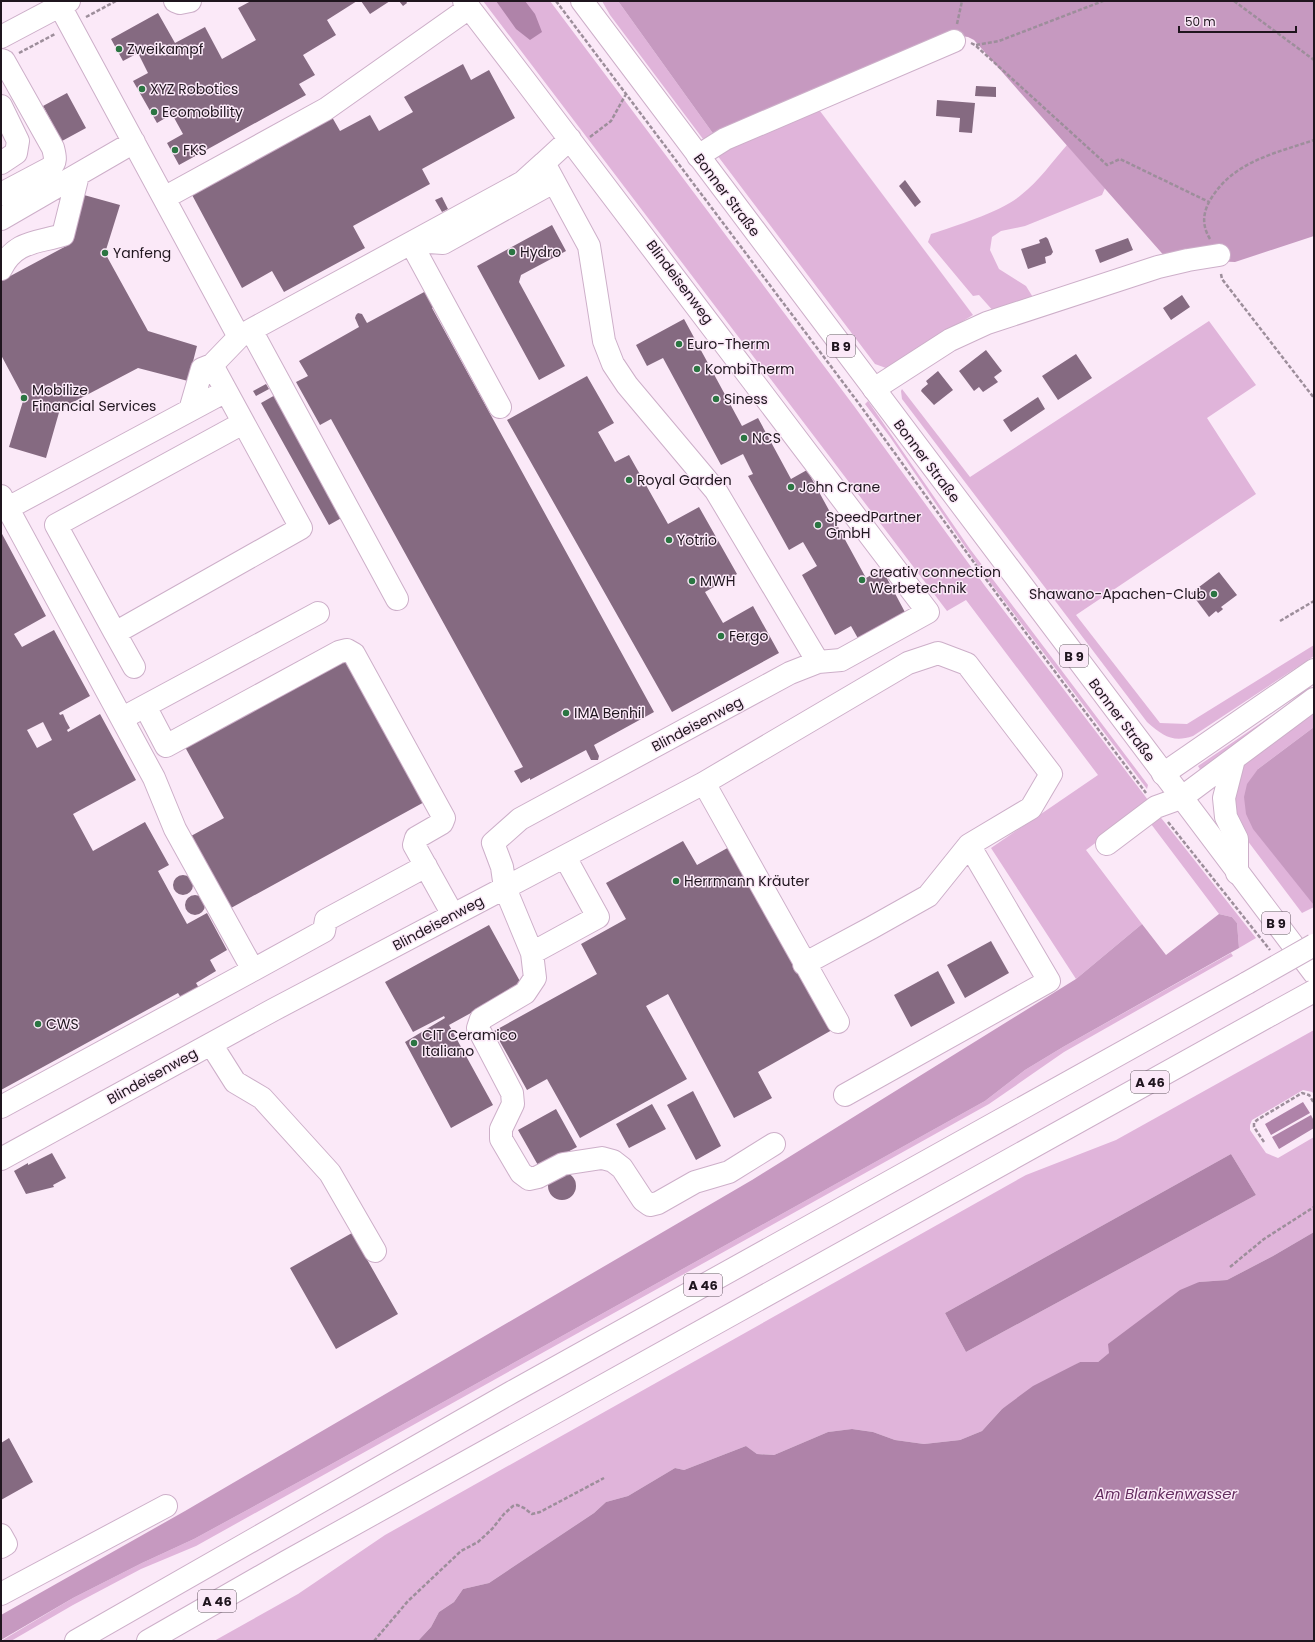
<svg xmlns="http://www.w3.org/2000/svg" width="1315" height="1642" viewBox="0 0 1315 1642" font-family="Poppins,sans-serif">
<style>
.green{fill:#e0b4da;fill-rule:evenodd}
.forest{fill:#c699c0}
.water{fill:#af83a9}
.building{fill:#856a81;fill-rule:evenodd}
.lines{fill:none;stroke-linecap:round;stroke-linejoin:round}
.minor-casing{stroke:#cdafc9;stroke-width:24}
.major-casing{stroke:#cdafc9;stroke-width:24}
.highway-casing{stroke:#cdafc9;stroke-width:24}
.path{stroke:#9d8e9b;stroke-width:2.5;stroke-dasharray:4 2;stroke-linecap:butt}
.minor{stroke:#fff;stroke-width:22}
.major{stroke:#fff;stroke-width:22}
.highway{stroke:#fff;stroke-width:22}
.highway-bridge-casing{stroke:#cdafc9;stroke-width:24;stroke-linecap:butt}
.highway-bridge{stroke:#fff;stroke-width:22}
.poi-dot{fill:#2b7542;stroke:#fbe9f8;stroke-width:1.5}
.labels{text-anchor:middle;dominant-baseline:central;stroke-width:3;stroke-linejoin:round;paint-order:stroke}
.shield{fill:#fbe9f8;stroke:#61555f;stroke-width:1}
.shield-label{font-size:13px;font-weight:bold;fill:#1f151e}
.poi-label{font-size:14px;fill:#1f151e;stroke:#fbe9f8;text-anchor:start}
.street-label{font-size:14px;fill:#1f151e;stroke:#fbe9f8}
.water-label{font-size:15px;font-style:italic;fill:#642d5f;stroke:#fbe9f8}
</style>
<rect width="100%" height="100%" fill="#fbe9f8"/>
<path class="green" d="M483,1H550L854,406L985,586L1148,800L1147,804L1086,850L1142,924L1076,979L991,848L1098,775L966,600L947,611Z
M602,1H618L717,139H703L610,15Z
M811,105L820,111L973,315L886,368L875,364L717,155Z
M1067,145L1105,188L1102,195L1025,226L1001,231L992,237L990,250L999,269L1026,286L1034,299L995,313L979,295L973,296L928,242L931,234C957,225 1001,212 1021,195C1039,181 1052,162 1067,145Z
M1209,321L1256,385L1207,418L1256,494L1076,615L1160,723L1187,724L1314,645V656L1193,736C1173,743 1163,736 1147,722L902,399L901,391L902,389L970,477Z
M868,401L970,549L1148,785L1147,789L983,573L890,437L865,404Z
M1314,687V694L1203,774L1198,766Z
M1314,710V727L1258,769L1313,904L1314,903V907L1302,913L1238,828L1231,803L1241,768L1251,758Z
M1158,814L1256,938L1239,948L1237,923L1232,917L1219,914L1148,820Z
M1231,953L1233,956L1064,1052L989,1104L196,1546L141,1569L73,1605L11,1641H1L73,1598L142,1563L194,1539L328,1466L985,1101L1025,1070L1063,1047Z
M1314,1030V1094L1312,1092L1303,1090L1252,1120L1250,1125V1130L1266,1153L1278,1158L1314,1137V1232L1273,1256L1227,1280L1199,1282L1098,1362H1080L1002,1409L982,1431L960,1440L924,1444L895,1440L873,1432L852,1429L828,1432L774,1455L757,1454L746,1446L684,1470L675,1468L628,1496L606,1502L594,1513L489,1583L463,1589L454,1602L439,1612L431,1627L418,1641H214L298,1594L385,1535L1026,1175L1116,1140ZM1231,1154L1256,1195L966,1352L945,1313Z"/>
<path class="forest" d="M618,1H1314V236L1235,262L1167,259L974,40L968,37L961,36L717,139Z
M1314,727V903L1313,904L1253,829L1246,814L1244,797L1247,784L1258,769Z
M1219,914L1232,917L1237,923L1239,948L1063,1047L1025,1070L985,1101L328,1466L194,1539L142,1563L73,1598L1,1640V1615L185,1511L752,1180L1076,979L1142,924L1166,955Z"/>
<path class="water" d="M496,1H525L535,14L542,32L530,40L516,29Z
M1303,1102L1310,1113L1271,1135L1265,1124Z
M1311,1115L1314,1121V1128L1279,1149L1272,1137Z
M1231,1154L1256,1195L966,1352L945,1313Z
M1314,1232V1641H418L431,1627L439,1612L454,1602L463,1589L489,1583L594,1513L606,1502L628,1496L675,1468L684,1470L746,1446L757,1454L774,1455L828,1432L852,1429L873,1432L895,1440L924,1444L960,1440L982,1431L1002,1409L1033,1386L1080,1362H1098L1109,1353L1108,1344L1180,1290L1199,1282L1227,1280L1273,1256Z"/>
<path class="building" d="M251,1H357L327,20L336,35L303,55L315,75L299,84L306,95L179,165L167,143L183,134L172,114L157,123L133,81L148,73L138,53L123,61L111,39L158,13L175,43L205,27L222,59L256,40L238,8Z
M361,1H390L370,14Z
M399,1H406L407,3L403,6Z
M463,64L471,80L489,70L515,118L422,169L430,184L353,226L365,248L284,292L272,271L242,288L191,193L332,117L340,131L370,115L379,131L413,112L404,97Z
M976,86L996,87V97L975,96Z
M67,93L86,128L62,141L43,106Z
M937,100L975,103L972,133L959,132L960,118L936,116Z
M905,180L921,202L915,207L899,186Z
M84,195L120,205L105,253L148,331L197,346L188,381L138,368L60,409L46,458L9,447L24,398L1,355V281L70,244Z
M442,197L448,209L442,212L435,200Z
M552,225L566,251L521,275L519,282L565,366L539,380L477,266Z
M1046,237L1048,239L1053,252L1051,255L1045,257L1046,263L1028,269L1021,249L1040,243L1039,240Z
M1128,238L1133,250L1100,263L1095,250Z
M426,291L434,307L432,308L654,712L594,745L599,756L598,760H591L586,750L530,780V778L521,783L514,771L523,767L331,419L320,425L296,382L308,376L299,361L359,327L355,318L356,315L358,313L362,314L367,323Z
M1182,295L1190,307L1171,320L1163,308Z
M684,319L742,426L758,418L791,479L807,470L866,578L882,569L907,616L860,642L851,626L835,635L802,575L817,566L803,542L789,550L748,476L753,474L743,454L721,465L663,358L647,366L636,345Z
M986,350L1002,371L994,377L998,382L983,392L979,387L974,391L959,371Z
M1076,354L1092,378L1058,400L1042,376Z
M938,371L953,390L934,405L921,391L922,389L928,384L926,381Z
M587,376L614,423L598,432L615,462L629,455L668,524L699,507L737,574L705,592L723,623L753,606L779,653L672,712L507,420Z
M266,384L269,389L256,396L253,391Z
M277,394L345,516L329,525L261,403Z
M1038,397L1045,409L1011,432L1003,420Z
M1,532L46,616L14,634L22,647L54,630L90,696L59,713L60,715L63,714L66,721L70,728L67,730L68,732L100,714L136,780L73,814L93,851L145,822L169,865L158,871L187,924L207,913L227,950L210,960L216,971L196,983L202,993L184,1003L178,993L1,1090ZM43,722L52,740L37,748L27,730Z
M1219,572L1237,595L1221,607L1223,609L1222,610L1218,613L1216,611L1209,617L1191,593Z
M350,657L428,800L231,908L191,836L224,818L185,747Z
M683,841L697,865L731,846L832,1030L758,1072L772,1098L734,1118L668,994L646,1006L687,1079L580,1138L547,1079L527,1090L494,1031L597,974L581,944L626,919L606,883Z
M173 885a10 10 0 1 1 20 0a10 10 0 1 1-20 0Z
M185 905a10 10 0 1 1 20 0a10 10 0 1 1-20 0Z
M489,925L522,985L449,1025L493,1105L451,1128L405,1042L445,1018L444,1016L413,1032L385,982Z
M991,941L1009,973L965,998L947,965Z
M938,971L955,1003L911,1027L894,995Z
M693,1091L721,1146L696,1160L667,1105Z
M652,1104L666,1129L629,1148L616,1124Z
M556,1109L577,1147L539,1167L518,1130Z
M52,1153L66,1178L53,1185L54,1187L26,1194L14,1171L28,1163V1165Z
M548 1186a14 14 0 1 1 28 0a14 14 0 1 1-28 0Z
M352,1233L398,1314L336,1349L290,1268Z
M9,1438L33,1482L1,1500V1443Z"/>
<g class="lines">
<defs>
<path id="minor" d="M175,1L180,3L190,1
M464,1C620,204 775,408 928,612L841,660L818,662L716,491L627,385L613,364L604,341L589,246L544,163L570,139
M60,6L239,337
M1,37L69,1
M1,60L4,61L53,148C55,156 57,162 50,168L1,194
M1,106L18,141L16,153L1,163
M698,156L725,139L954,41
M164,198L326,109L469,8
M1,219L134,142
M411,243L500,407
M1,269C15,241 36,243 63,235L78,175
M251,330L397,599
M874,389L950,340L987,323L1158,267L1188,260L1219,255
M190,410L202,369L212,365
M243,423L56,525L115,633L301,528L212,365L239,337L251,330L523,182L544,163L548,185L443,243L415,241
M1,496L154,778L175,829L253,970L1,1107
M8,508L226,391
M115,633L134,667
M145,706L166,746L339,652L347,650L354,654L444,818L442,823L416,838L414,845L453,915
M132,713L318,613
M704,783L838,1022
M1107,844L1156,807L1181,798
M532,953L598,917L565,857
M253,970L324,931L326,920L426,866
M211,1044L235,1082L262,1098L330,1173L375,1251
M845,1095L1049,981L969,845
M774,1144L729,1172L695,1182L658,1203L650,1205L643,1200L622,1168L613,1161L602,1158L563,1164L538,1177L529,1179L521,1173L501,1139V1129L513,1104L512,1093L478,1028L481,1019L525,993L535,978L532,953L505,888L502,867L493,843L520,819L790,673L818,662
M1,1159L273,1010L704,783L908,663L938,653L967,664L1051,774L1031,808L969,845L928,896L871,928L804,964
M1,1535L6,1544L1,1547
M1,1594L166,1506"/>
<path id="major" d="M582,1L1314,973"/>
<path id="highway" d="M1234,759L1224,798L1226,817L1237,839V873
M1163,774L1314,670
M1181,798L1314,699
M76,1641L512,1392L1247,983
M148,1641L286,1562L1272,1014"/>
</defs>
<use href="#minor" class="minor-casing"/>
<use href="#major" class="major-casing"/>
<use href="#highway" class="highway-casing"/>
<path class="path" d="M556,1L857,401L999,597L1146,793
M1234,1L1314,60
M86,17L116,1
M957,24L962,1
M971,43L975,45L1107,165L1120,159L1209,202
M976,45L999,41L1103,1
M19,53L55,34
M590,137L611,121L626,94
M1210,239C1201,224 1203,211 1212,197C1235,161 1276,153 1314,140
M1221,274L1222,279L1314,398
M1280,621L1314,601
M1168,822L1270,950
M1264,1142L1254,1127V1123L1257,1120L1302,1093L1309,1095L1314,1103
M1230,1267L1264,1239L1314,1207
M374,1641L408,1601L461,1551L478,1542L492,1529L504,1514L513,1506L517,1505L524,1508L532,1514L540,1512L604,1478"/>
<use href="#minor" class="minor"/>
<use href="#major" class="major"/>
<use href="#highway" class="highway"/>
<defs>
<path id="highway-bridge" d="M1247,983L1314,945
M1272,1014L1314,991"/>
</defs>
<use href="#highway-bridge" class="highway-bridge-casing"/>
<use href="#highway-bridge" class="highway-bridge"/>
</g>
<g class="poi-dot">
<circle cx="119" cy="49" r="4"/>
<circle cx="142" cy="89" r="4"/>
<circle cx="154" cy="112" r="4"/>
<circle cx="175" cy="150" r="4"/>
<circle cx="512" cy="252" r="4"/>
<circle cx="105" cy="253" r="4"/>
<circle cx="679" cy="344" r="4"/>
<circle cx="697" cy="369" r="4"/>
<circle cx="24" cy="398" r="4"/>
<circle cx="716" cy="399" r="4"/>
<circle cx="744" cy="438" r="4"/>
<circle cx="629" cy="480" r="4"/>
<circle cx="791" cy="487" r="4"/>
<circle cx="818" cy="525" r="4"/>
<circle cx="669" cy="540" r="4"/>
<circle cx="862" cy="580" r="4"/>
<circle cx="692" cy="581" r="4"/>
<circle cx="1214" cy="594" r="4"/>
<circle cx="721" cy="636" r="4"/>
<circle cx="566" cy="713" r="4"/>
<circle cx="676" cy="881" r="4"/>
<circle cx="38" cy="1024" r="4"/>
<circle cx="414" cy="1043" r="4"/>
</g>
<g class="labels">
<g class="shield">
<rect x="827" y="335" width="28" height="22" rx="3"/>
<rect x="1060" y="645" width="28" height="22" rx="3"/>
<rect x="1262" y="912" width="28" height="22" rx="3"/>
<rect x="1131" y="1071" width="38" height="22" rx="3"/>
<rect x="684" y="1274" width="38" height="22" rx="3"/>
<rect x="198" y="1590" width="38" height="22" rx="3"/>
</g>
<g class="shield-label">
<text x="841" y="346">B 9</text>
<text x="1074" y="656">B 9</text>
<text x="1276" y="923">B 9</text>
<text x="1150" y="1082">A 46</text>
<text x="703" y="1285">A 46</text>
<text x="217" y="1601">A 46</text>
</g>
<g class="poi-label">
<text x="127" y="49">Zweikampf</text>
<text x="150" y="89">XYZ Robotics</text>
<text x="162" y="112">Ecomobility</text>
<text x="183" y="150">FKS</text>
<text x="520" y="252">Hydro</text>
<text x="113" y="253">Yanfeng</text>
<text x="687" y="344">Euro-Therm</text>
<text x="705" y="369">KombiTherm</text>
<text x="32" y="390">Mobilize<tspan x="32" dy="16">Financial Services</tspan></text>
<text x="724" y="399">Siness</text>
<text x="752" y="438">NCS</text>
<text x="637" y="480">Royal Garden</text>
<text x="799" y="487">John Crane</text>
<text x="826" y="517">SpeedPartner<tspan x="826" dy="16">GmbH</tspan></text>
<text x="677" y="540">Yotrio</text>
<text x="870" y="572">creativ connection<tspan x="870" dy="16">Werbetechnik</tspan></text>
<text x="700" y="581">MWH</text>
<text x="1206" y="594" text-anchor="end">Shawano-Apachen-Club</text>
<text x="729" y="636">Fergo</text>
<text x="574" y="713">IMA Benhil</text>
<text x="684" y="881">Herrmann Kräuter</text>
<text x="46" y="1024">CWS</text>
<text x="422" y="1035">CIT Ceramico<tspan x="422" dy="16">Italiano</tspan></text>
</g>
<g class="street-label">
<text transform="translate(727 195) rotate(53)">Bonner Straße</text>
<text transform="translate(680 282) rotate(53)">Blindeisenweg</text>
<text transform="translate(927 461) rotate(53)">Bonner Straße</text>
<text transform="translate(1122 720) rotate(53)">Bonner Straße</text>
<text transform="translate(697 724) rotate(-28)">Blindeisenweg</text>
<text transform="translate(438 923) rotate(-28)">Blindeisenweg</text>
<text transform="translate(152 1076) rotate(-29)">Blindeisenweg</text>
</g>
<g class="water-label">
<text x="1166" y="1493">Am Blankenwasser</text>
</g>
</g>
<rect width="1315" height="1642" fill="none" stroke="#1f151e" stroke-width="4"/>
<path d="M1179 26v6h117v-6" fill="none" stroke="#1f151e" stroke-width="2"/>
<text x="1185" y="26" font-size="12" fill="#1f151e" stroke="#fbe9f8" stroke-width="3" paint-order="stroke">50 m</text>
</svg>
